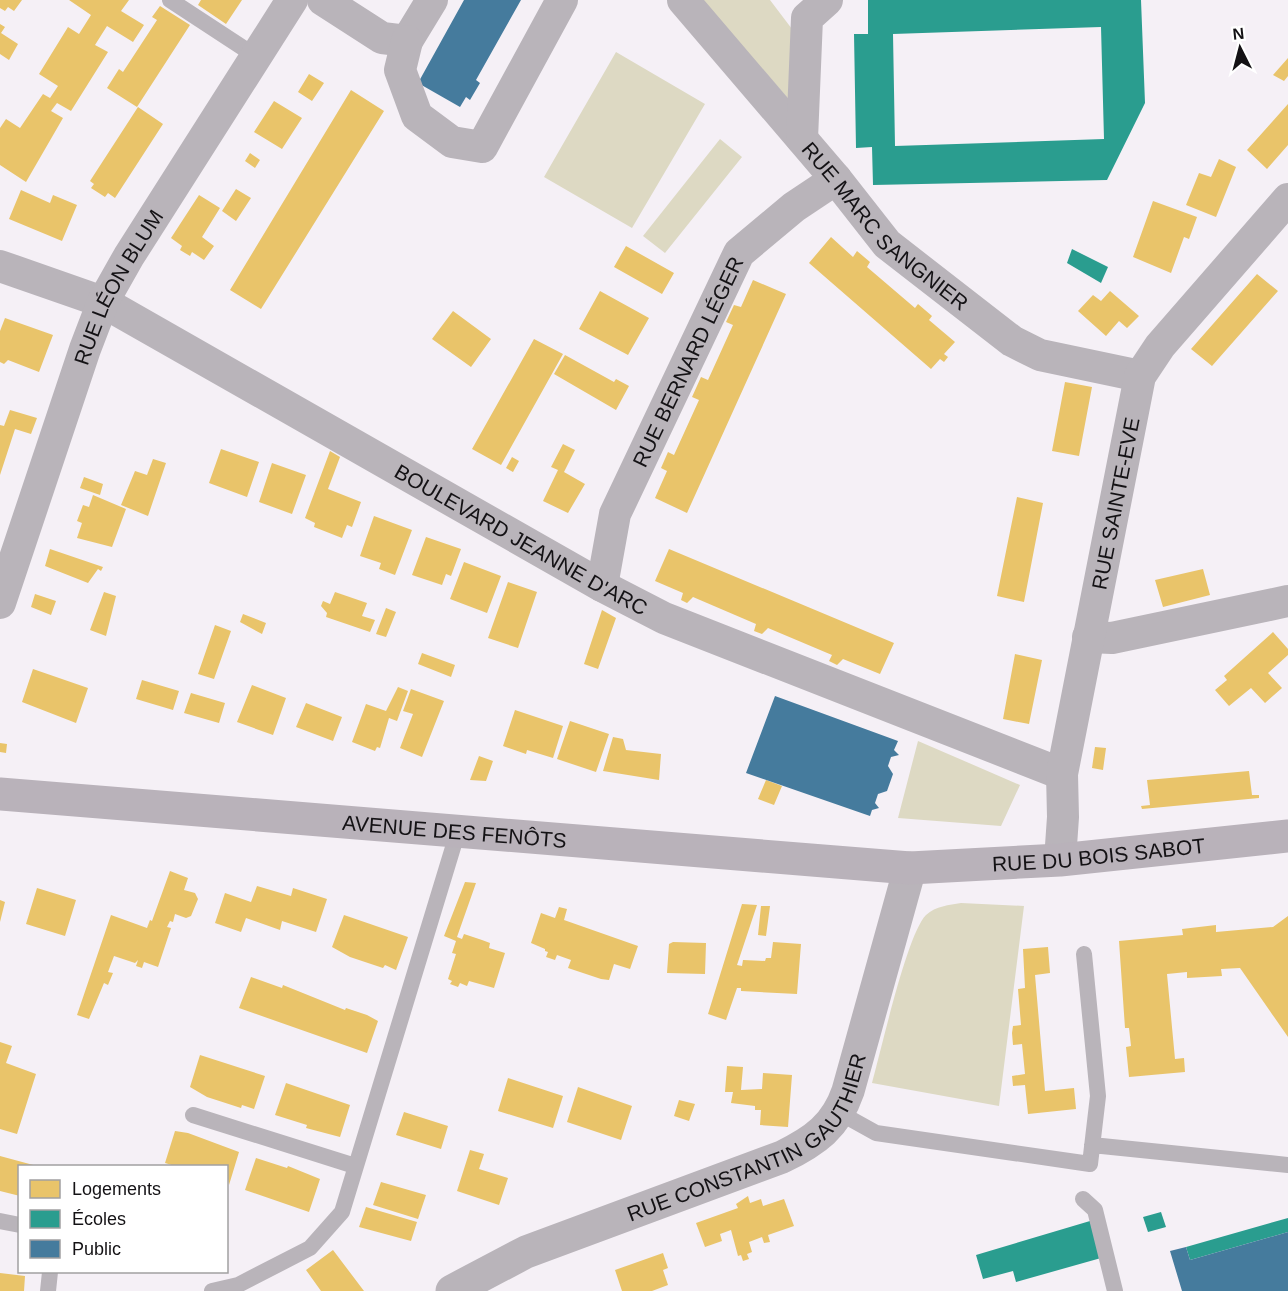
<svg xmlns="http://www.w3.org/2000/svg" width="1288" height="1291" viewBox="0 0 1288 1291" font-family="Helvetica,sans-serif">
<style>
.green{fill:#ddd9c3}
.homes{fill:#e9c46a}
.schools{fill:#2a9d8f;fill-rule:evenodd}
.public{fill:#457b9d}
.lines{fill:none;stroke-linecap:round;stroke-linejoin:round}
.service{stroke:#b9b4ba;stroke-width:16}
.minor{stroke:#b9b4ba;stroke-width:32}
.tertiary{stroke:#b9b4ba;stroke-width:33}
.secondary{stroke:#b9b2ba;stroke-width:33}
.labels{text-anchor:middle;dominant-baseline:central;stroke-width:6;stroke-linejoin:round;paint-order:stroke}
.street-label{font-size:21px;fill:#141215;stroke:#fff}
</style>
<rect width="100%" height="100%" fill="#f5f0f6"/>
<path class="green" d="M702,0H770L792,29L790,101Z
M616,52L705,104L632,228L544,177Z
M720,139L742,157L665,253L643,236Z
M918,741L1020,785L1001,826L898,818Z
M961,903L1024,906L999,1106L872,1083C881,1051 907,934 926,915C936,906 949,905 961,903Z"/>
<path class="homes" d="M0,0H22L14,11L8,7L5,11L0,8Z
M69,0H129L121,11L144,25L133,42L107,26L95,45L108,52L71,111L57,103L51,111L63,118L26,182L0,165V128L6,119L20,128L43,94L50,98L58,86L39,74L68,27L79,34L91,15Z
M201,0H242L226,24L198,5Z
M160,6L190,25L137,107L107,88L119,69L123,72L157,20L152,17Z
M0,24L5,27L1,33L18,44L9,60L0,54Z
M1288,58V76L1284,81L1273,75Z
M309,74L324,83L312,101L298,92Z
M351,90L384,111L261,309L230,290Z
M274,101L302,118L282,149L254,132Z
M1288,104V145L1267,169L1247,150Z
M138,107L163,124L115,198L108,193L105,197L91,188L94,184L90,181Z
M250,153L260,160L255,168L245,161Z
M1219,159L1236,167L1216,217L1186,205L1199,173L1211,177Z
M236,189L251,198L236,221L222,211Z
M21,190L50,203L53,195L77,205L62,241L9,219Z
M199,195L220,208L202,237L214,246L204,260L192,252L190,256L180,250L182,246L171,238Z
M1153,201L1197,217L1189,239L1184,237L1171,273L1133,257Z
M831,237L853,257L857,251L870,262L867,267L915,308L918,304L932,316L929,320L955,342L944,354L948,357L944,362L940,359L931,369L809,263Z
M626,246L674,273L662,294L614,267Z
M1257,274L1278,291L1212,366L1191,349Z
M753,280L786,294L687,513L655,498L667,471L661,468L668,452L674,455L699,400L692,397L701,377L708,380L733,325L726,322L734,305L741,307Z
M600,291L649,318L628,355L579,329Z
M1110,291L1139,316L1127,328L1119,321L1106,336L1078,311L1093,295L1101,301Z
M453,311L491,339L471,367L432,339Z
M5,318L53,335L39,372L8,360L4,364L0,362V331Z
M534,339L563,354L501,465L472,449Z
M565,355L614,382L616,379L629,386L616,410L554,374Z
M1065,382L1092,387L1079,456L1052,451Z
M10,410L37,418L31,434L15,429L0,475V425L4,426Z
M563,444L575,450L564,472L585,484L568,513L543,501L558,470L551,467Z
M221,449L259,462L247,497L209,483Z
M330,451L340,457L328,489L361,502L352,527L347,525L342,538L314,527L315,523L305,518Z
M512,457L519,461L513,472L506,468Z
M153,459L166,463L148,516L121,505L135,471L147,475Z
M272,463L306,475L292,514L259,502Z
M84,477L103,484L100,495L80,488Z
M93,495L126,509L112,547L77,538L82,523L77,521L83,505L89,507Z
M1017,497L1043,503L1024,602L997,596Z
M374,516L412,530L395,575L379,569L381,563L360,556Z
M426,537L461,549L451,576L446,574L442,585L412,575Z
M50,549L103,567L101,571L98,569L88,583L45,566Z
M669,549L894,643L880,674L843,659L837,665L829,661L832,655L768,628L762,634L754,631L756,624L693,597L687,603L681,600L683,593L655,581Z
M464,562L501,576L487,613L450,599Z
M1203,569L1210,595L1163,607L1155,580Z
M508,582L537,592L518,648L488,638Z
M104,592L116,596L106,636L90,630Z
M335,592L367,603L362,616L375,620L370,632L326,617L327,613L321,606L323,601L330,604Z
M35,594L56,601L51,615L31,607Z
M386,608L396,612L386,637L376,634Z
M602,610L616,618L598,669L584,664Z
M243,614L266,623L262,634L240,622Z
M215,625L231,631L214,679L198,674Z
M1273,632L1288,649V655L1268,673L1282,688L1265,703L1251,688L1229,706L1215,690L1227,680L1224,676Z
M422,653L455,665L451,677L418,664Z
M1015,654L1042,660L1029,724L1003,719Z
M33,669L88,688L76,723L22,702Z
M142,680L179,691L173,710L136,699Z
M252,685L286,698L273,735L237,722Z
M398,687L408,691L397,721L389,718L380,748L377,747L375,751L352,742L366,704L386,711Z
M411,689L444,701L422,757L400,748L413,714L403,711Z
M191,693L225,703L219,723L184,713Z
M306,703L342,717L333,741L296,727Z
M515,710L563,726L553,758L527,750L526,754L503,746Z
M570,721L609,734L596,772L557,759Z
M613,737L623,739L626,750L661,754L659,780L603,771Z
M0,743L7,744L6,753L0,752Z
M1095,747L1106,748L1103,770L1092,768Z
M479,756L493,761L486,781L470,780Z
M1249,771L1252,795H1259V798L1142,809L1141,806L1150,805L1147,780Z
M766,780L782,786L774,805L758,799Z
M170,871L188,878L184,890L195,893L198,899L191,916L186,918L175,914L173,922L170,921L167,927L171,928L158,967L144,962L142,968L136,966L138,960L135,963L114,956L108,972L113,973L108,985L104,983L89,1019L77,1015L111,915L147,928L150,920L152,921Z
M465,882L476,883L457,937L462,939L464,934L482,940L490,943L489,948L505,953L494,988L469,981L467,986L460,983L458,987L450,984L452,981L448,979L456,954L452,953L456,941L444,936Z
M257,886L291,896L293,888L327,899L316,932L282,921L280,930L246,918L241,932L215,923L225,893L251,902Z
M37,888L76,900L65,936L26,924Z
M0,900L5,902L0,922Z
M742,904L757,905L737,965L742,966L743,960L765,961L766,958H771L773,942L801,944L797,994L741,991V988H737L726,1020L708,1014Z
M761,906H770L766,936L758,935Z
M559,907L567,909L564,920L638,946L630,969L614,964L609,980L601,979L568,968L571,960L557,955L555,960L546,957L548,952L545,951V949L531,943L541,913L555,918Z
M344,915L408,937L396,970L385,965L383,968L350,957L332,947Z
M1288,916V1037L1240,968L1221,969L1222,976L1187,978V972L1167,974L1175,1059L1184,1058L1185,1072L1129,1077L1126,1047L1131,1046L1129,1028H1125L1119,941L1183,935L1182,929L1216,925V932L1273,927Z
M673,942L706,943L705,974L667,973L669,944Z
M1048,947L1050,973L1035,975L1045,1091L1074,1088L1076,1109L1028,1114L1025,1085L1013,1086L1012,1076L1025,1074L1022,1044L1013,1045L1012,1033L1013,1026L1021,1025L1018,989L1025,988L1023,949Z
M251,977L282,988L283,985L345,1010L346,1008L367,1015L378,1021L367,1053L239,1008Z
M0,1042L12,1046L6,1063L36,1074L17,1134L0,1129Z
M200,1055L265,1076L254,1109L242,1105L241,1108L207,1097L190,1087Z
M727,1066L743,1067L741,1090L762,1089L763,1073L792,1075L788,1127L760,1125L761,1110H755V1106L731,1103L733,1092H725Z
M508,1078L563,1096L553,1128L498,1111Z
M286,1083L350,1105L340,1137L306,1128L307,1125L275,1115Z
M578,1087L632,1106L621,1140L567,1122Z
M679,1100L695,1104L689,1121L674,1116Z
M404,1112L448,1126L441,1149L396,1135Z
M175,1131L188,1133L239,1152L229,1185L226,1166H175L165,1163Z
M470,1150L484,1154L479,1169L508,1178L499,1205L457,1191Z
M0,1156L37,1166H20V1196L0,1191Z
M256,1158L287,1168L288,1166L320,1179L309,1212L245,1190Z
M381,1182L426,1195L418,1219L373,1205Z
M748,1196L750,1203L761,1199L763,1206L784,1199L794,1226L768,1235L770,1242L764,1243L762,1237L749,1242L752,1252L747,1254L749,1259L743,1261L741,1255L738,1256L731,1230L720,1234L722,1241L705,1247L696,1223L738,1208L736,1204Z
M366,1207L417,1222L411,1241L359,1227Z
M333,1250L364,1291H321L306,1270Z
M663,1253L668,1268L663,1270L668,1285L652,1291H622L615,1270Z
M0,1273L25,1276L24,1291H0Z"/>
<path class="schools" d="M868,0H1141L1145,103L1107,180L873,185L872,147L856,148L854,34H868ZM1101,27L1104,139L895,146L893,34Z
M1072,249L1108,267L1101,283L1067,263Z
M1161,1212L1166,1227L1148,1232L1143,1217Z
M1288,1218V1232L1190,1260L1186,1247Z
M1090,1221L1101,1258L1016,1282L1013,1271L983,1279L976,1255Z"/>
<path class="public" d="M464,0H521L476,80L480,83L470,100L466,97L460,107L418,83Z
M775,696L898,741L894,750L899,755L891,757L888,766L893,774L887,791L878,794L875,803L879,808L872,810L870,816L746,773Z
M1288,1232V1291H1182L1170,1251L1186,1247L1190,1260Z"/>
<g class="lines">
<path class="service" d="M170,0L257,57
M840,1113L876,1133L1090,1164L1098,1096L1084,954
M193,1115L355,1166
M1092,1145L1288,1165
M1083,1199L1095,1210L1115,1291
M0,1221L20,1225
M48,1291L50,1272
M212,1291L238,1285L310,1248L342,1212L458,831"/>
<g class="minor">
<path d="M323,0L382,38L407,41L432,0"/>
<path id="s1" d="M683,0L836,179L887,244L1012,341L1040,355L1140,376"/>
<path d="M407,41L400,70L417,116L452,142L482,147L562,0"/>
<path d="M802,139L807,18L827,0"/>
<path id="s2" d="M0,266L103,302L602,586L664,618L1062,774"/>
<path id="s3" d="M602,586L615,514L739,253L794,207L836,179"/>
<path id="s4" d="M0,603L85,349L103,302L129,256L292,0"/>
<path d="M1088,637L1112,638L1288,601"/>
<path id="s5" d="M1060,860L1063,817L1062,774L1140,376L1160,346L1288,199"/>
</g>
<path class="tertiary" id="s6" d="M452,1291L526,1252L782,1157C815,1141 836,1126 848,1091L910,868"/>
<path class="secondary" id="s7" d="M0,794L910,868L1060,860L1288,836"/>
</g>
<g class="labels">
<g class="street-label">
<text stroke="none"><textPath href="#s1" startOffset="304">RUE MARC SANGNIER</textPath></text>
<text stroke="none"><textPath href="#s4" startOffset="338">RUE LÉON BLUM</textPath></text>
<text stroke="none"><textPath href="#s3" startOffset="242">RUE BERNARD LÉGER</textPath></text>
<text stroke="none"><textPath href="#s5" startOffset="362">RUE SAINTE-EVE</textPath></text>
<text stroke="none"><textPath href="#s2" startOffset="590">BOULEVARD JEANNE D'ARC</textPath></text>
<text stroke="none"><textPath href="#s7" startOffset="456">AVENUE DES FENÔTS</textPath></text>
<text stroke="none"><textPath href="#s7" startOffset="1102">RUE DU BOIS SABOT</textPath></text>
<text stroke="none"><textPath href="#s6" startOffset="342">RUE CONSTANTIN GAUTHIER</textPath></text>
</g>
</g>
<rect x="18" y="1165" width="210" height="108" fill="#ffffff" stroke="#a1a0a1" stroke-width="1.5"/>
<rect x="30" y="1180" width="30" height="18" fill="#e9c46a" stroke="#a1a0a1" stroke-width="1.5"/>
<text x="72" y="1195" font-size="18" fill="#141215">Logements</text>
<rect x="30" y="1210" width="30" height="18" fill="#2a9d8f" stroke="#a1a0a1" stroke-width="1.5"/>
<text x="72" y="1225" font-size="18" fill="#141215">Écoles</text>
<rect x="30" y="1240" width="30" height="18" fill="#457b9d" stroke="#a1a0a1" stroke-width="1.5"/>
<text x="72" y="1255" font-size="18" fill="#141215">Public</text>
<g transform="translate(1240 48) rotate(354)" stroke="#ffffff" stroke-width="4.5" paint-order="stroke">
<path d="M0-4.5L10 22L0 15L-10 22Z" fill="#141215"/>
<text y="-9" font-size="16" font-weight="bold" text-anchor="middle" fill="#141215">N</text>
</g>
</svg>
